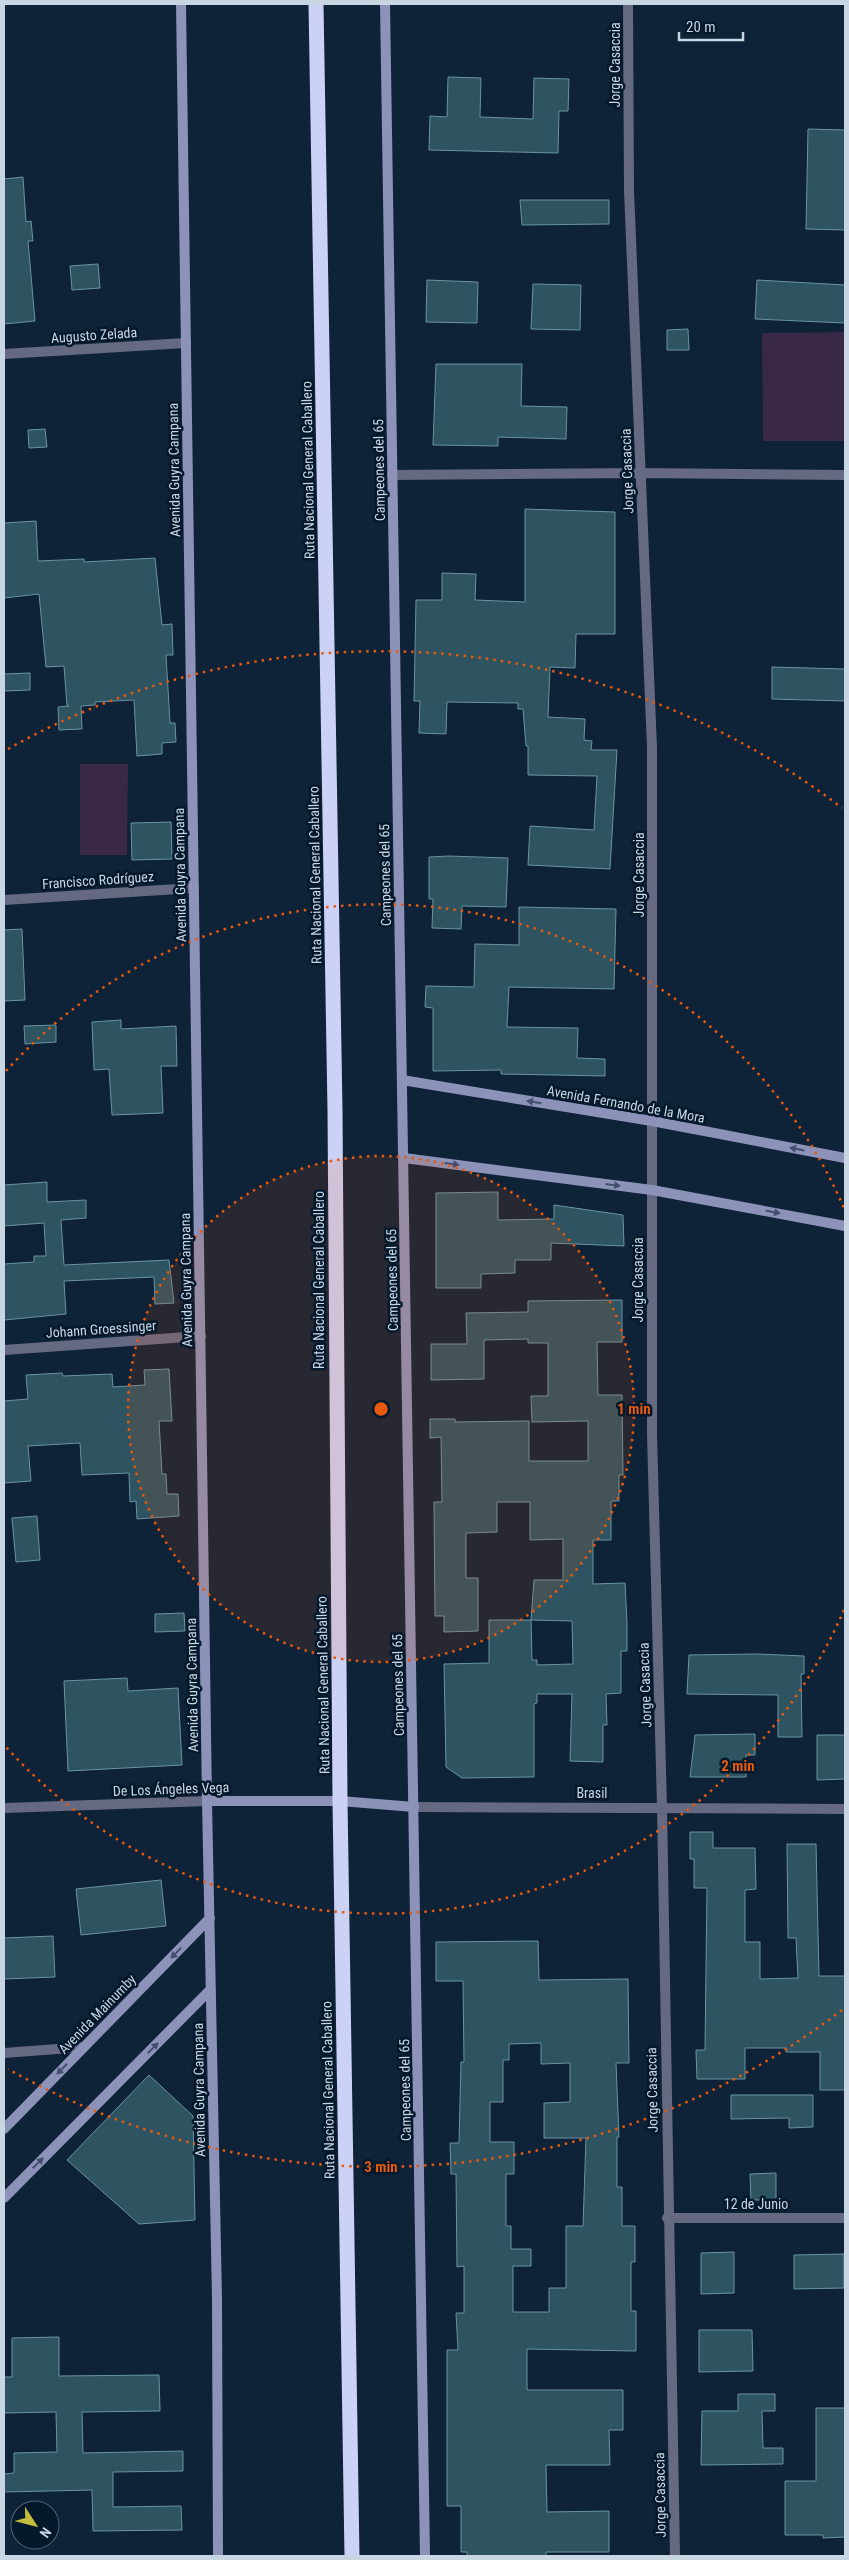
<svg xmlns="http://www.w3.org/2000/svg" width="849" height="2560" viewBox="0 0 849 2560" font-family="'Roboto Condensed',sans-serif">
<style>
.green{fill:#392946}
.building{fill:#2e5461;stroke:#6b93a1;fill-rule:evenodd}
.lines{fill:none;stroke-linecap:round;stroke-linejoin:round}
.street{stroke:#666982;stroke-width:10}
.secondary{stroke:#8d92b9;stroke-width:10}
.highway{stroke:#ccd1f6;stroke-width:15}
.oneway{fill:#424f6c}
.ring{fill:none;stroke:#e8590c;stroke-width:2.5;stroke-dasharray:2.5 5}
.labels{text-anchor:middle;dominant-baseline:central;stroke-width:5;stroke-linejoin:round;paint-order:stroke}
.street-label{font-size:14px;fill:#c8d5e3;stroke:#05192d}
.centre{fill:#e8590c;stroke:#05192d;stroke-width:2.5}
.ring-label{font-size:15px;text-anchor:middle;font-weight:bold;fill:#e8590c;stroke:#05192d;stroke-width:5;stroke-linejoin:round;paint-order:stroke}
</style>
<rect width="100%" height="100%" fill="#0e2238"/>
<path class="green" d="M845,332V441H763L762,333Z
M80,764H128L127,855H80Z"/>
<path class="building" d="M448,77L481,78L480,117L533,119L534,78L569,79L568,111H559L558,153L429,150L430,116L447,117Z
M808,129L845,130V230L806,229Z
M23,177L26,222L31,221L33,241H28L35,321L4,324V179Z
M520,200H609V224L522,225Z
M98,264L100,288L72,290L70,266Z
M427,280L478,282L477,323L426,322Z
M757,280L845,285V323L755,319Z
M533,284L581,285L580,330L531,329Z
M688,329L689,350H667V330Z
M436,364H522L521,406L567,407L566,439L498,437V446L433,445Z
M45,429L47,447L29,448L28,430Z
M525,509L615,512V634H576L575,668L550,667L548,717L585,719L584,740L592,741L591,750H617L610,869L528,865L530,826L594,830L597,776L528,775V746H526L523,709H518V703L447,702L446,734L419,733L420,701H414L416,600H442V573L476,574L475,600L525,602Z
M36,521L38,561L84,559V562L155,558L162,625L172,624L173,655H166L170,723H175L176,742L162,743V754L137,756L134,700L95,702V705L81,706L82,729L59,730L58,707L69,706H67L64,666L46,667L39,594L4,598V523Z
M772,667L845,669V701L772,699Z
M30,673V690L4,691V674Z
M171,822L172,859L132,860L131,823Z
M449,856L508,858L506,907L462,906L461,929L432,928L433,899H429V857Z
M519,907L616,909L614,989L509,987L507,1027L578,1028L577,1058L605,1059V1076L501,1074V1070L433,1071V1008L425,1007L426,986L474,987L475,944L519,945Z
M22,929L25,1000L4,1001V930Z
M121,1020V1029L176,1026L177,1066H161L163,1113L112,1115L109,1069L94,1070L92,1022Z
M56,1025V1042L25,1044L24,1026Z
M47,1182V1202L86,1200V1218L61,1220L64,1265L169,1260L174,1303L155,1304L154,1277L64,1281L66,1314L4,1320V1264L34,1262V1256H46L44,1223L4,1226V1185Z
M498,1192V1220L554,1219V1205L623,1215L624,1246L551,1243V1260H515V1273L481,1274V1288H436V1193Z
M622,1300V1342H597L598,1395H622L623,1475H619V1501H611V1540H593V1584L625,1583L627,1623V1651H621V1693L606,1694L607,1725H603V1762L570,1761L572,1694H537V1703L534,1704V1777L462,1778L446,1767L444,1664L489,1663V1620H531L534,1580H563V1539L530,1540V1502H497V1532L466,1533V1578H478V1631L444,1632V1616H435L434,1502H442L441,1437L430,1438V1419H455V1422L529,1421V1461H588V1421L532,1422L531,1396H548V1343H528V1339L484,1340V1379L431,1380V1344H467L466,1313L528,1312V1301ZM531,1620L572,1621L573,1664L537,1665V1660H532Z
M169,1369L172,1421H159L162,1474H166L167,1494H178L179,1516L137,1519L136,1501L130,1502L129,1473L82,1475L80,1443L28,1446L31,1481L4,1483V1401L28,1399L26,1375L62,1373L63,1376L112,1374L113,1387L145,1385L144,1370Z
M37,1516L40,1560L16,1562L12,1518Z
M184,1613L185,1631L155,1632V1614Z
M757,1654L804,1656V1674H801L802,1737H778V1695L687,1694L689,1655Z
M127,1678L128,1691L178,1688L182,1765L68,1771L64,1681Z
M755,1734V1755H746V1777H690L695,1735Z
M817,1735H845V1779L817,1780Z
M690,1832H713V1848H755L756,1889L745,1890V1942H760V1979L798,1978L796,1938H788L787,1844H816L819,1976H845V2090H820V2052H786V2048H745V2079H697L696,2050H705L707,1888H694V1859H690Z
M161,1880L166,1926L81,1935L76,1889Z
M53,1936L55,1977L4,1979V1938Z
M538,1941L539,1980L628,1979L629,2063H616L619,2137H617V2187H622V2226H635V2262H631V2311H636V2351L527,2349V2390H623V2430H609L610,2465H546L547,2512L609,2511V2552H546V2556H467V2552H461V2506H447V2350H458L456,2313H464V2266L457,2267L456,2174H451L450,2143H459L461,2062H464L463,1981H436V1942ZM541,2043V2064L570,2063V2102L544,2103V2138H586L583,2226H566V2288H549V2312H513V2266H531V2249H511V2226H506V2174H514V2142H490V2102H503V2060H509V2044Z
M149,2075L193,2116L195,2220L139,2224L67,2160Z
M731,2095H813V2127L789,2128V2118L731,2119Z
M776,2173V2200H751L750,2174Z
M734,2252V2293L701,2294V2253Z
M844,2254V2288L794,2289V2255Z
M699,2330H752L753,2371L699,2372Z
M59,2337V2376L159,2375L160,2411L82,2412L83,2453L183,2451V2471L113,2472V2507L181,2506L182,2530L93,2531L92,2490L4,2492V2474L14,2473V2453L57,2452L56,2412L4,2413V2377H12V2338Z
M738,2394H775V2411H762L763,2448H783V2464L701,2465L702,2411H738Z
M816,2408H845V2537L823,2538V2535H785V2481H816Z"/>
<g class="lines">
<path class="street" d="M628,4L629,190L652,748V1434L662,1807L675,2556
M4,354L186,343
M392,475L641,473L845,475
M4,900L194,888
M4,1350L201,1336
M414,1807L845,1809
M4,1808L207,1801
M4,2053L84,2047
M667,2218H845"/>
<path class="secondary" d="M181,4L207,1801L217,2299L218,2556
M385,4L425,2556
M402,1080L652,1121L845,1158
M404,1158L652,1190L845,1226
M207,1801H340L414,1807
M4,2129L210,1918
M4,2198L211,1989"/>
<path class="highway" d="M316,4L335,1110L340,1801L352,2556"/>
</g>
<defs><path id="oneway-solid" d="M-6-.8H1V-3.2L6.5 0L1 3.2V.8H-6Z" transform="scale(1.25)"/></defs>
<g class="oneway">
<use href="#oneway-solid" transform="translate(534 1102) rotate(-171)"/>
<use href="#oneway-solid" transform="translate(797 1149) rotate(-169)"/>
<use href="#oneway-solid" transform="translate(452 1164) rotate(7)"/>
<use href="#oneway-solid" transform="translate(613 1185) rotate(7)"/>
<use href="#oneway-solid" transform="translate(773 1212) rotate(11)"/>
<use href="#oneway-solid" transform="translate(176 1953) rotate(134)"/>
<use href="#oneway-solid" transform="translate(153 2048) rotate(-45)"/>
<use href="#oneway-solid" transform="translate(62 2069) rotate(134)"/>
<use href="#oneway-solid" transform="translate(38 2163) rotate(-45)"/>
</g>
<circle cx="381" cy="1409" r="253" fill="#e8590c" fill-opacity=".12"/>
<g class="ring">
<circle cx="381" cy="1409" r="253"/>
<path d="M844 1610A505 505 0 0 1 6 1747M6 1071A505 505 0 0 1 844 1208"/>
<path d="M842 2010A758 758 0 0 1 8 2069M8 749A758 758 0 0 1 842 808"/>
</g>
<g class="labels">
<g class="street-label">
<text transform="translate(615 65) rotate(-90)">Jorge Casaccia</text>
<text transform="translate(94 335) rotate(-4)">Augusto Zelada</text>
<text transform="translate(174 470) rotate(-91)">Avenida Guyra Campana</text>
<text transform="translate(308 470) rotate(-91)">Ruta Nacional General Caballero</text>
<text transform="translate(379 470) rotate(-91)">Campeones del 65</text>
<text transform="translate(627 471) rotate(-92)">Jorge Casaccia</text>
<text transform="translate(180 875) rotate(-91)">Avenida Guyra Campana</text>
<text transform="translate(315 875) rotate(-91)">Ruta Nacional General Caballero</text>
<text transform="translate(385 875) rotate(-91)">Campeones del 65</text>
<text transform="translate(639 875) rotate(-90)">Jorge Casaccia</text>
<text transform="translate(98 880) rotate(-4)">Francisco Rodríguez</text>
<text transform="translate(626 1104) rotate(10)">Avenida Fernando de la Mora</text>
<text transform="translate(186 1280) rotate(-91)">Avenida Guyra Campana</text>
<text transform="translate(319 1280) rotate(-90)">Ruta Nacional General Caballero</text>
<text transform="translate(392 1280) rotate(-91)">Campeones del 65</text>
<text transform="translate(638 1280) rotate(-90)">Jorge Casaccia</text>
<text transform="translate(101 1329) rotate(-4)">Johann Groessinger</text>
<text transform="translate(192 1685) rotate(-91)">Avenida Guyra Campana</text>
<text transform="translate(323 1685) rotate(-91)">Ruta Nacional General Caballero</text>
<text transform="translate(398 1685) rotate(-91)">Campeones del 65</text>
<text transform="translate(645 1685) rotate(-92)">Jorge Casaccia</text>
<text transform="translate(171 1789) rotate(-2)">De Los Ángeles Vega</text>
<text x="592" y="1793">Brasil</text>
<text transform="translate(97 2014) rotate(-46)">Avenida Mainumby</text>
<text transform="translate(199 2090) rotate(-91)">Avenida Guyra Campana</text>
<text transform="translate(328 2090) rotate(-91)">Ruta Nacional General Caballero</text>
<text transform="translate(405 2090) rotate(-91)">Campeones del 65</text>
<text transform="translate(652 2090) rotate(-91)">Jorge Casaccia</text>
<text x="756" y="2204">12 de Junio</text>
<text transform="translate(660 2495) rotate(-91)">Jorge Casaccia</text>
</g>
</g>
<circle cx="381" cy="1409" r="8" class="centre"/>
<g class="ring-label">
<text x="634" y="1414">1 min</text>
<text x="738" y="1771">2 min</text>
<text x="381" y="2172">3 min</text>
</g>
<rect width="849" height="2560" fill="none" stroke="#c8d5e3" stroke-width="10"/>
<g transform="translate(35 2525) rotate(126)"><circle r="24" fill="#05192d" stroke="#536476"/>
<path d="M0-4L9 19L0 12L-9 19Z" fill="#c4bd3e"/>
<text y="-8" font-size="14" font-weight="bold" text-anchor="middle" fill="#c8d5e3">N</text>
</g>
<path d="M679 32v8h64v-8" fill="none" stroke="#c8d5e3" stroke-width="2.5"/>
<text x="686" y="32" font-size="15" fill="#c8d5e3" stroke="#05192d" stroke-width="4" paint-order="stroke">20 m</text>
</svg>
